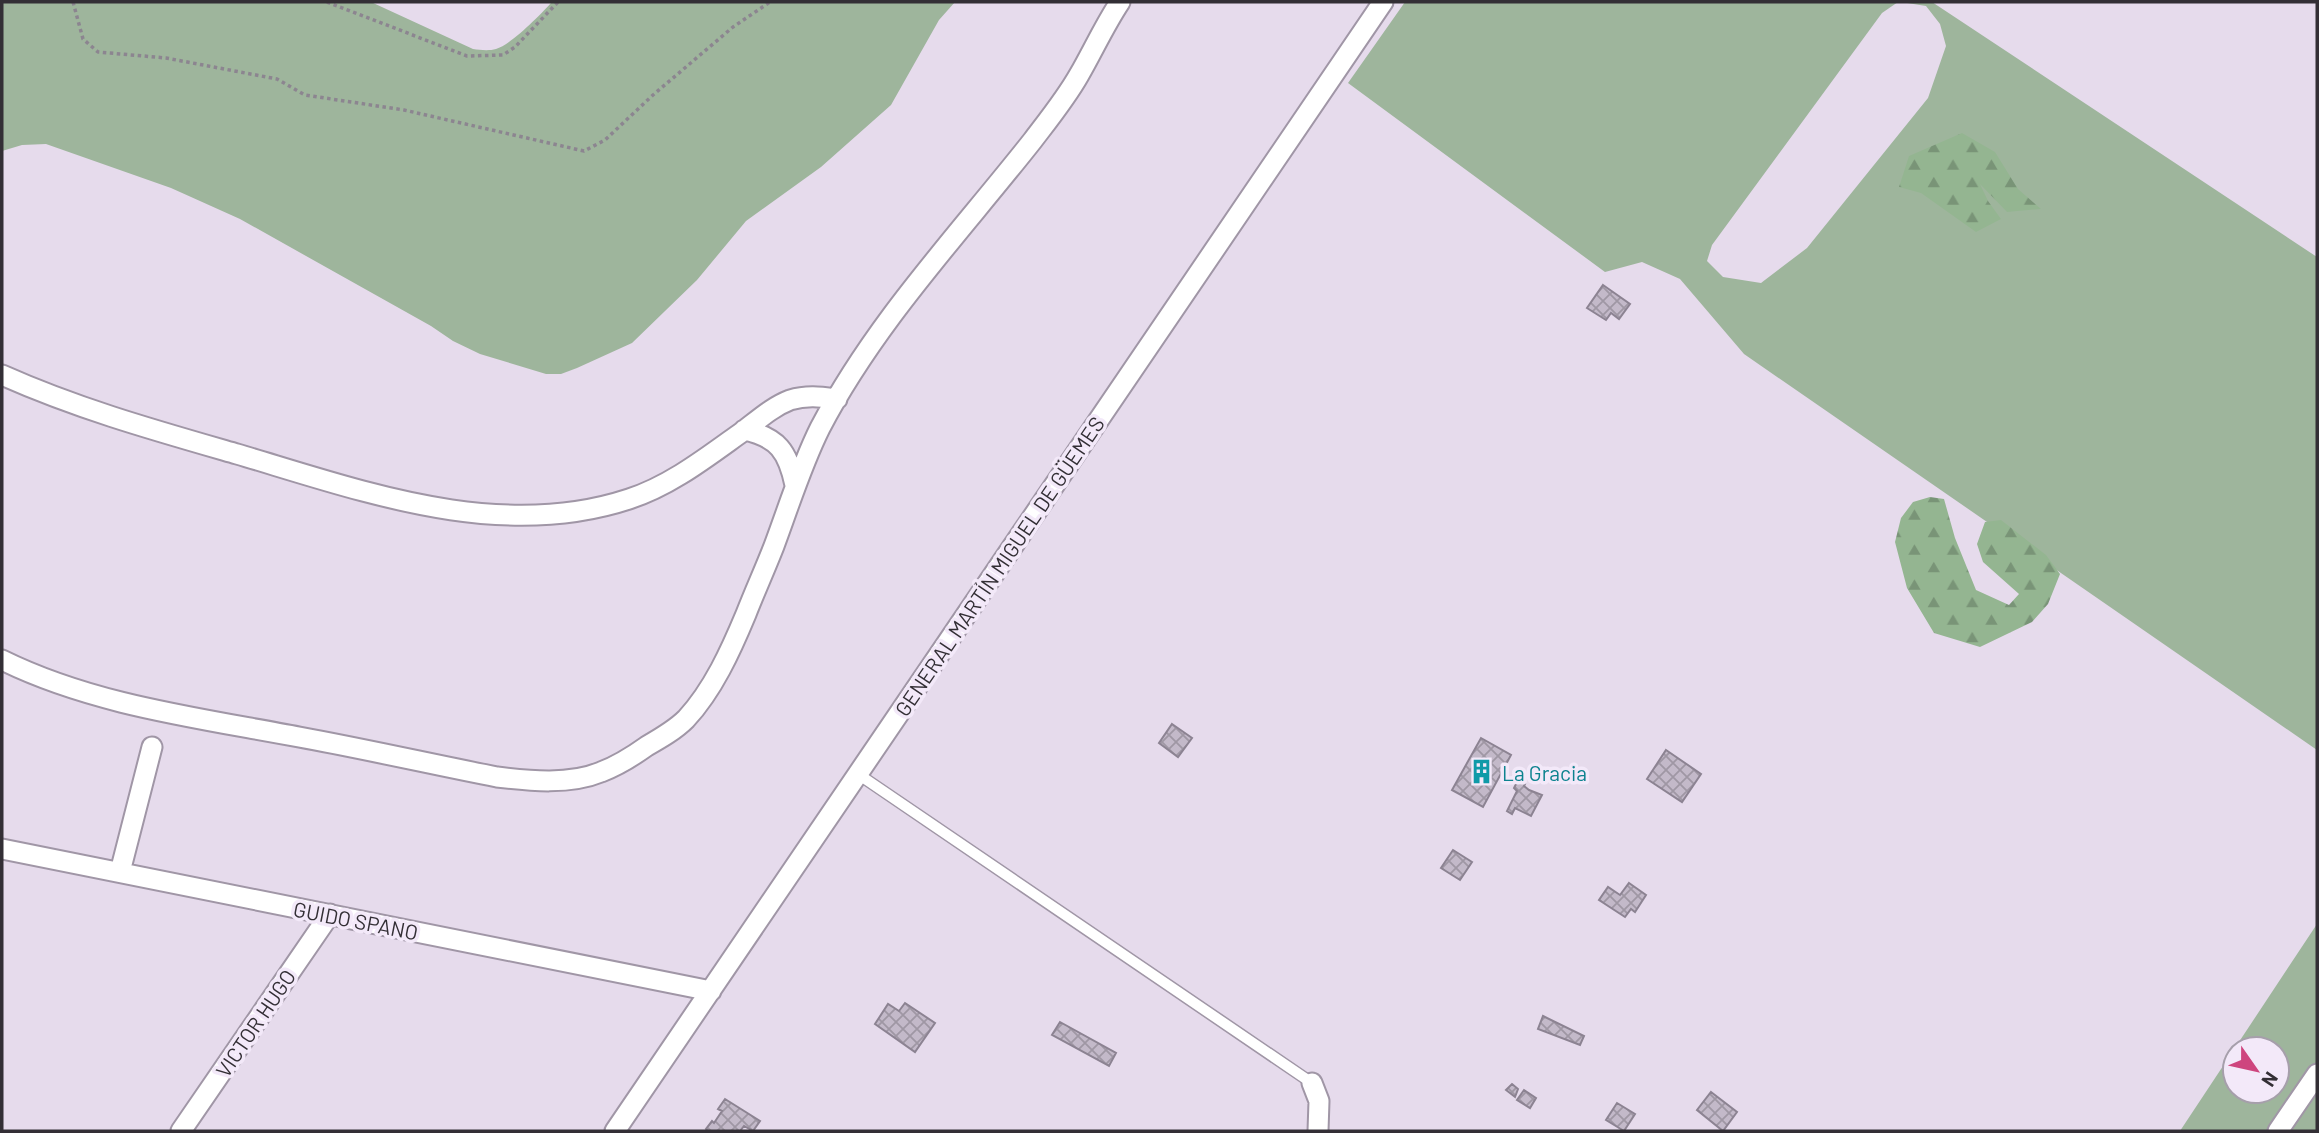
<svg xmlns="http://www.w3.org/2000/svg" width="2319" height="1133" viewBox="0 0 2319 1133" font-family="Barlow,sans-serif">
<style>
.grass{fill:#9eb59c;fill-rule:evenodd}
.forest{fill:url(#forest-firs)}
.building{fill:url(#building-cross-hatch);stroke:#8c8392;stroke-width:2}
.lines{fill:none;stroke-linecap:round;stroke-linejoin:round}
.service-casing{stroke:#a096a6;stroke-width:13}
.minor-casing{stroke:#a096a6;stroke-width:23}
.path{stroke:#8c8590;stroke-width:3.5;stroke-dasharray:3.5 3.5;stroke-linecap:butt}
.service{stroke:#fff;stroke-width:10}
.minor{stroke:#fff;stroke-width:19}
.labels{text-anchor:middle;dominant-baseline:central;stroke-width:7;stroke-linejoin:round;paint-order:stroke}
.street-label{font-size:21px;fill:#332f35;stroke:#f3e9f9}
.culture-label{font-size:21px;fill:#0d838f;stroke:#f3e9f9;text-anchor:start}
</style>
<defs>
<pattern id="forest-firs" width="22" height="20" patternUnits="userSpaceOnUse" patternTransform="scale(1.75)"><rect width="22" height="20" fill="#94b591"/><path d="M5 1l3.5 6h-7zM16 11l3.5 6h-7z" fill="#799477"/></pattern>
<pattern id="building-cross-hatch" width="8" height="8" patternUnits="userSpaceOnUse" patternTransform="scale(1.75)"><rect width="8" height="8" fill="#c3b9c9"/><path d="M0 0l8 8M0 8l8-8" fill="none" stroke="#9f97a4"/></pattern>
</defs>
<rect width="100%" height="100%" fill="#e6dbec"/>
<path class="grass" d="M2,2H371L473,49C480,50 489,51 496,49C511,45 541,14 552,2H955L939,20L891,105L821,167L746,221L697,280L632,343L577,368L561,374H546L480,354L453,341L431,326L240,219L171,188L46,144L22,145L2,151Z
M1405,2H1898L1882,13L1712,245L1707,261L1723,277L1761,283L1807,248L1928,98L1946,46L1940,24L1926,6L1901,2H1932L2317,257V750L1744,354L1680,279L1642,262L1605,272L1348,83Z
M2317,924V1131H2180ZM2235,1049H2277V1091H2235Z"/>
<path class="forest" d="M1962,133L1995,152L2018,189L2041,209L2007,212L1980,184L1988,201L2001,219L1976,232L1921,193L1899,187L1909,156Z
M1930,497L1944,499L1955,538L1976,590L2009,605L2019,594L1983,562L1977,544L1985,522L2001,520L2046,555L2060,574L2048,604L2032,622L1980,647L1934,633L1907,588L1895,542L1901,518L1913,502Z"/>
<path class="building" d="M1603,285L1630,304L1619,319L1611,313L1606,320L1587,308Z
M1172,724L1192,738L1178,757L1159,743Z
M1481,738L1511,755L1483,807L1452,790Z
M1666,750L1701,774L1682,802L1647,779Z
M1518,780L1525,784L1524,786L1529,790L1542,795L1531,816L1515,808L1512,814L1507,811L1517,791L1514,788Z
M1453,850L1472,862L1460,880L1441,868Z
M1629,883L1646,895L1635,912L1631,909L1625,917L1599,900L1608,887L1620,895Z
M905,1003L935,1023L915,1052L875,1024L888,1004L899,1011Z
M1543,1016L1584,1036L1580,1045L1538,1029Z
M1060,1022L1116,1053L1109,1066L1052,1035Z
M1512,1084L1518,1089L1515,1097L1506,1090Z
M1524,1090L1536,1098L1530,1108L1517,1100Z
M1711,1092L1737,1112L1723,1131L1697,1110Z
M725,1099L760,1121L753,1131L744,1126L740,1131H708L706,1129L712,1121L714,1123L722,1111L718,1109Z
M1617,1103L1635,1114L1624,1131L1606,1120Z"/>
<g class="lines">
<defs>
<path id="service" d="M858,774L1312,1083"/>
<path id="minor" d="M2,375C78,409 157,431 237,454C362,491 499,542 629,499C670,486 707,457 742,432C758,420 772,407 790,400C807,395 821,397 837,399
M744,430C778,437 788,452 795,485
M2,660C93,705 199,718 299,737C365,749 431,764 497,777C530,781 570,785 601,772C617,766 633,756 647,746C661,738 675,730 686,719C713,690 731,650 746,614C755,591 765,569 774,546C789,506 801,466 820,428C876,321 959,234 1033,140C1049,119 1066,98 1079,75C1093,51 1104,26 1120,2
M2,849L711,991
M120,872L152,747
M1312,1083L1319,1101L1318,1131
M181,1131L330,914
M615,1131L1383,2
M2278,1131L2317,1074"/>
</defs>
<use href="#service" class="service-casing"/>
<use href="#minor" class="minor-casing"/>
<path class="path" d="M73,2L83,39L98,52L166,58L277,79L305,95L404,110L584,151L605,140L653,95L733,27L770,2
M327,2L467,56L503,55L515,47L558,2"/>
<use href="#service" class="service"/>
<use href="#minor" class="minor"/>
</g>
<defs>
<symbol id="building-bare" viewBox="-9 -9 18 18"><path d="M-4-6H4V6H1V3H-1V6H-4ZM-2.5-4.3h1.7v1.8h-1.7ZM.8-4.3h1.7v1.8H.8ZM-2.5-1h1.7V.8h-1.7ZM.8-1h1.7V.8H.8Z" fill="#0f9aa8" stroke="#f3e9f9" stroke-width="2.5" paint-order="stroke"/></symbol>
</defs>
<g fill-rule="evenodd">
<use href="#building-bare" x="1464" y="754" width="35" height="35"/>
</g>
<g class="labels">
<g class="street-label">
<text transform="translate(999 566) rotate(-56)">GENERAL MARTÍN MIGUEL DE GÜEMES</text>
<text transform="translate(356 920) rotate(11)">GUIDO SPANO</text>
<text transform="translate(255 1023) rotate(-56)">VICTOR HUGO</text>
</g>
<g class="culture-label">
<text x="1502" y="772">La Gracia</text>
</g>
</g>
<rect width="2319" height="1133" fill="none" stroke="#332f35" stroke-width="7"/>
<g transform="translate(2256 1070) rotate(124)"><circle r="33" fill="#f3e9f9" stroke="#a69fab" stroke-width="2"/>
<path d="M0-5L12 26L0 18L-12 26Z" fill="#ce457e"/>
<text y="-10" font-size="19" font-weight="bold" text-anchor="middle" fill="#332f35">N</text>
</g>
</svg>
